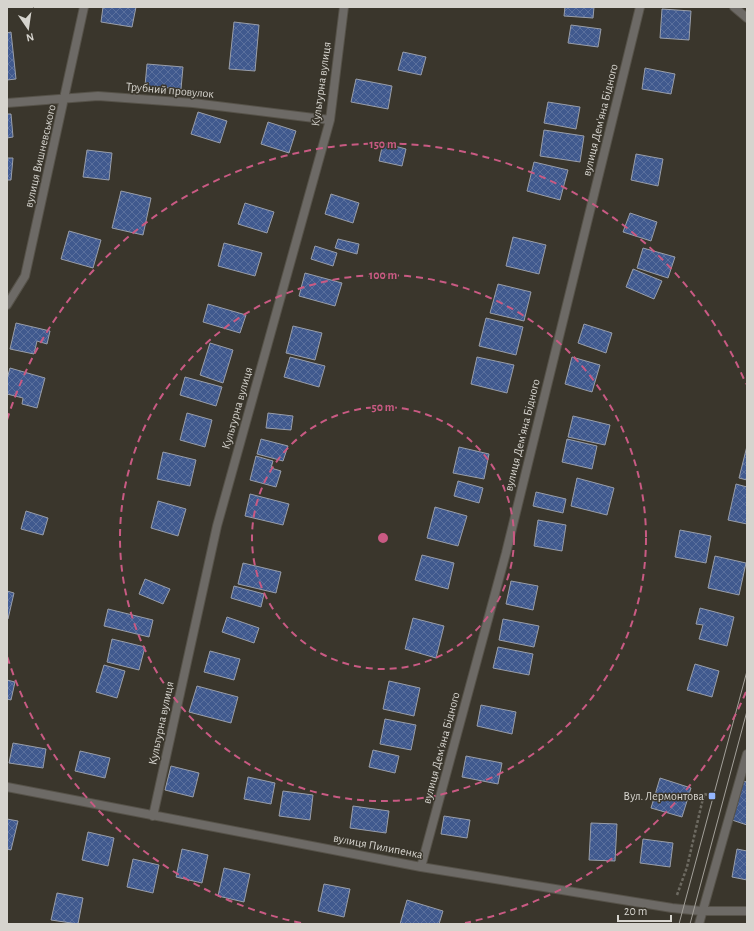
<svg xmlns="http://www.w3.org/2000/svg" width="754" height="931" viewBox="0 0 754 931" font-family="'Alegreya Sans',sans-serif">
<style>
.building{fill:url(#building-cross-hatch);stroke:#999ea9}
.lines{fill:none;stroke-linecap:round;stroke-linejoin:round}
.minor-casing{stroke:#565249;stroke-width:10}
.path{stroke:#6d6a61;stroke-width:2.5;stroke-dasharray:3 2;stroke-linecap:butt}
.minor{stroke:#6d6a66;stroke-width:8}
.tram{stroke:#a3a099;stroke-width:1}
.ring{fill:none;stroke:#c95a83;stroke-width:2;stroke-dasharray:7 5}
.poi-dot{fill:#95b6fd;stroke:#3a362c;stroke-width:1.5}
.labels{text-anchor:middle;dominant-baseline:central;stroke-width:3;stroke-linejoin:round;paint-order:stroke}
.street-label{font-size:12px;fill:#d6d4ce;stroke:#3a362c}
.poi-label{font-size:12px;fill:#d6d4ce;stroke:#3a362c;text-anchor:end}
.centre{fill:#c95a83;stroke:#3a362c;stroke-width:2}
.ring-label{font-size:12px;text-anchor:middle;font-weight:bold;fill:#c95a83;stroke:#3a362c;stroke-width:3;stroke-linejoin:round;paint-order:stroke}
</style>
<defs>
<pattern id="building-cross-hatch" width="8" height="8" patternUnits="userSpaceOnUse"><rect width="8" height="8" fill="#40598e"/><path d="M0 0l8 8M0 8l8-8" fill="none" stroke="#5b709d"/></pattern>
</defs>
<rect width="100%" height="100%" fill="#3a362c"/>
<path class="building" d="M103,7H136L132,27L101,22Z
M565,7H594L593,18L564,16Z
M662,9L691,11L689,40L660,38Z
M234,22L259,25L255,71L229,69Z
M571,25L601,29L598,47L568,43Z
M11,32L16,79L7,80V33Z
M403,52L426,57L421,75L398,70Z
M147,64L183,67L181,89L145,86Z
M645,68L675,74L671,94L642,89Z
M356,79L392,86L388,109L351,102Z
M548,102L580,107L576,129L544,123Z
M198,112L227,121L220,143L191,134Z
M7,114H11L13,137L7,138Z
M268,122L296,131L289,153L261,144Z
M544,130L584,136L580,162L540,156Z
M383,143L406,149L402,166L379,161Z
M87,150L112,153L109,180L83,177Z
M636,154L663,159L658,186L631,180Z
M7,158H13L11,180H7Z
M534,162L568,170L560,200L527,191Z
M121,191L151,198L143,235L112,228Z
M331,194L359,203L353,223L325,214Z
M245,203L274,212L267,233L238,224Z
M630,213L657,222L651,241L623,232Z
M69,231L101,240L93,268L61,259Z
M513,237L546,245L539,274L506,266Z
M338,239L359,244L357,254L335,248Z
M224,243L262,253L255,276L218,266Z
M315,246L337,253L333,266L311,259Z
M643,248L675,257L668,278L637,268Z
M633,269L662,281L654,299L626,287Z
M305,273L342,283L335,306L299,296Z
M498,284L531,292L524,321L490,313Z
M208,304L246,315L240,333L203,322Z
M486,318L523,327L516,355L479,346Z
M16,323L50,331L47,344L37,341L34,354L10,349Z
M584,324L612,333L606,353L578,343Z
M293,326L322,333L315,360L286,353Z
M210,343L233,350L223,383L200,375Z
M290,357L325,366L319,387L284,377Z
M477,357L514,365L507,393L471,384Z
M572,357L600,365L592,392L565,384Z
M10,368L45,378L37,408L22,404L23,398L7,394V379Z
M185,377L222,387L216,406L180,395Z
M187,413L212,420L205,447L180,440Z
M268,413L293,416L291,430L266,428Z
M573,416L610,425L605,445L568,437Z
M261,439L288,446L283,461L257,454Z
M567,439L597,446L592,469L562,462Z
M747,446V480L739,478Z
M459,447L489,454L484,479L453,473Z
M163,452L196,460L190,486L157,479Z
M256,456L273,461L271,468L281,471L276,487L250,480Z
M577,478L614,488L607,515L571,506Z
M458,481L483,488L479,503L454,496Z
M736,484L747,487V524L728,520Z
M536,492L566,499L563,513L533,506Z
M250,494L289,504L283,525L245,516Z
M158,501L186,509L178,536L151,528Z
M435,507L467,516L458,546L427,538Z
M26,511L48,518L43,535L21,529Z
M538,520L566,525L562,551L534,546Z
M680,530L711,536L706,563L675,557Z
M422,555L454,563L448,589L415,580Z
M715,556L746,563L739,595L708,588Z
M243,563L281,572L276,593L238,584Z
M145,579L170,589L163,604L139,594Z
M511,581L538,586L533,610L506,604Z
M234,586L264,594L261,607L231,598Z
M7,591L14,593L8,619H7Z
M700,608L734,617L727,646L699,639L703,625L696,624Z
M108,609L153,620L149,637L104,626Z
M227,617L259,628L254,643L222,632Z
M413,618L444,626L436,658L405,649Z
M503,619L539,626L534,647L499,640Z
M112,639L145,647L139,670L107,662Z
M498,647L533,654L529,675L493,668Z
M210,651L240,659L234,680L204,672Z
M695,664L719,671L712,697L687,690Z
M104,665L125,671L117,698L96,692Z
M7,680L15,682L11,700L7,699Z
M389,681L420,688L414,716L383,709Z
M197,686L238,697L231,723L189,712Z
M481,705L516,712L512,734L477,726Z
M385,719L416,725L411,750L380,744Z
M13,743L46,749L43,768L9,763Z
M373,750L399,756L395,773L369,767Z
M80,751L110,758L105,778L75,771Z
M466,756L502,763L498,784L462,777Z
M171,766L199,773L193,797L165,790Z
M248,777L275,783L271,804L244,799Z
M660,778L691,788L682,817L651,808Z
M743,781L747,782V825L732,820Z
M283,791L313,795L310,820L279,816Z
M353,806L389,811L386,833L350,828Z
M444,816L470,820L467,838L441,834Z
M7,819L18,821L11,850L7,849Z
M591,823L617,824L615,861L589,860Z
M88,832L114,838L108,866L82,860Z
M643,839L673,843L670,867L640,863Z
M182,849L208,855L202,883L176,877Z
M737,849L747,851V880L732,877Z
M133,859L159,865L153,893L127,887Z
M224,868L250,874L244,902L218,896Z
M324,884L350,889L344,917L318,911Z
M57,893L83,898L78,924L51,920Z
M407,900L443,911L439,924H400Z"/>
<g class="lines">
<defs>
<path id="minor" d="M734,7L747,18
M7,103L98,96L193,103L330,120
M7,305L25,276L84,7
M7,787L421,867L672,908L701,911H747
M153,816L217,526L330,120L344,7
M421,867L506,553L640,7
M699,924L747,754"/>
</defs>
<use href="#minor" class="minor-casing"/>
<path class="path" d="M677,895L687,867L704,794L712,796"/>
<use href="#minor" class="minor"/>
<path class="tram" d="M679,924L747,671
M690,924L747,711"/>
</g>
<g class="ring">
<circle cx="383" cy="538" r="131"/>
<circle cx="383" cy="538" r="263"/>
<path d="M746 692A394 394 0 0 1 465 923M301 923A394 394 0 0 1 7 656M7 420A394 394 0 0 1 746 384"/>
</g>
<rect class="poi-dot" x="708" y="792" width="8" height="8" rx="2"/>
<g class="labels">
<g class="street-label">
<text transform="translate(321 84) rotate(-82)">Культурна вулиця</text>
<text transform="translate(170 90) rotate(5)">Трубний провулок</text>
<text transform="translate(600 120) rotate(-76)">вулиця Дем'яна Бідного</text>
<text transform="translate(40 156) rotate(-77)">вулиця Вишневського</text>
<text transform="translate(237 408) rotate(-74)">Культурна вулиця</text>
<text transform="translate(522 435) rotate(-76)">вулиця Дем'яна Бідного</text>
<text transform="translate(161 723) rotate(-78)">Культурна вулиця</text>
<text transform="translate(441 748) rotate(-75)">вулиця Дем'яна Бідного</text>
<text transform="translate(378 846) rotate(11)">вулиця Пилипенка</text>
</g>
<g class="poi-label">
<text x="704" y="796">Вул. Лермонтова</text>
</g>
</g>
<circle cx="383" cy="538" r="6" class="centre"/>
<g class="ring-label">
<text x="383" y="148">150 m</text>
<text x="383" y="279">100 m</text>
<text x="383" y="411">50 m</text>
</g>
<rect width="754" height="931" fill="none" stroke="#d6d4ce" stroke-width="16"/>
<g transform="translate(28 28) rotate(167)" stroke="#3a362c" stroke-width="3" paint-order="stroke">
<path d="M0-3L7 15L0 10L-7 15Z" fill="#d6d4ce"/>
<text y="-6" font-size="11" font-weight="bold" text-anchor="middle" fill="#d6d4ce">N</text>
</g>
<path d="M618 915v6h53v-6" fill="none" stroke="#d6d4ce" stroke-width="2"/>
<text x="624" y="915" font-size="12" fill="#d6d4ce" stroke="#3a362c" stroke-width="3" paint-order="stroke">20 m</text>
</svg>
